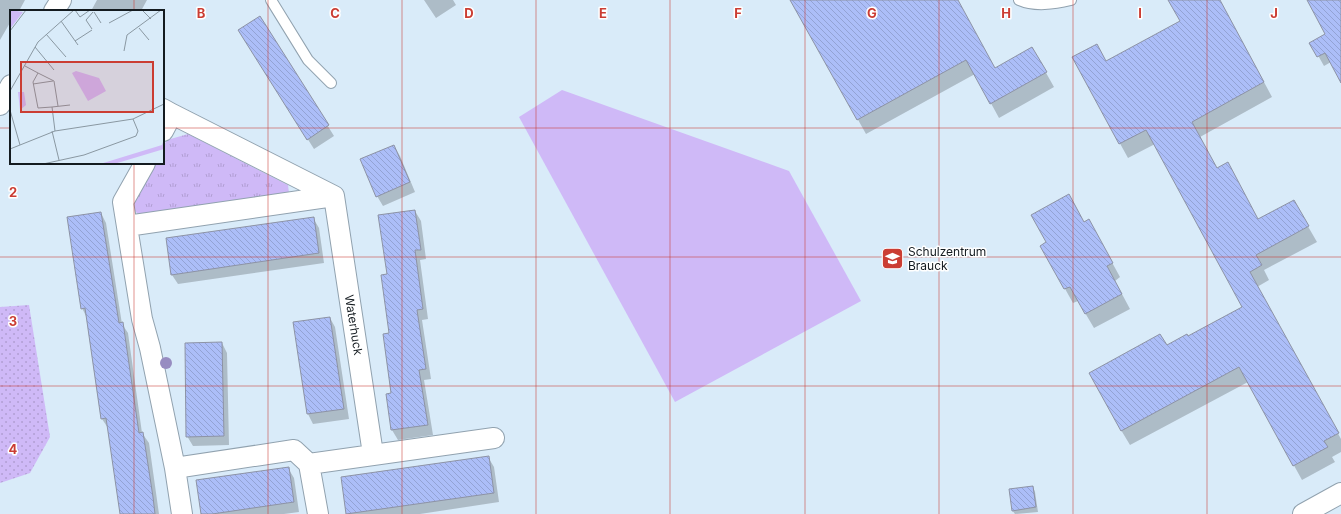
<svg xmlns="http://www.w3.org/2000/svg" width="1341" height="514" viewBox="0 0 1341 514" font-family="Inter,sans-serif">
<style>
.grass{fill:url(#grass-dots)}
.park{fill:url(#park-tufts)}
.pitch{fill:#cfb9f7}
.shadow{fill:#0003}
.building{fill:url(#building-back-hatch);stroke:#8d93a5}
.lines{fill:none;stroke-linecap:round;stroke-linejoin:round}
.lane-casing{stroke:#91a2af;stroke-width:12}
.street-casing{stroke:#91a2af;stroke-width:22}
.lane{stroke:#fff;stroke-width:10}
.street{stroke:#fff;stroke-width:20}
.tree{fill:#978cc1}
.grid{fill:none;stroke:#cb3d33;stroke-width:1;stroke-opacity:0.55}
.labels{text-anchor:middle;dominant-baseline:central;stroke-width:3;stroke-linejoin:round;paint-order:stroke}
.poi-label{font-size:12px;fill:#141b20;stroke:#fff;text-anchor:start}
.street-label{font-size:12px;fill:#141b20;stroke:#fff}
.inset-road{fill:none;stroke:#8a98a2;stroke-width:1}
.view{fill:#cb3d33;fill-opacity:0.15;stroke:#cb3d33;stroke-width:2}
.inset-edge{fill:none;stroke:#141b20;stroke-width:2}
.grid-label{font-size:13px;text-anchor:middle;font-weight:bold;fill:#cb3d33;stroke:#fff;stroke-width:3;stroke-linejoin:round;paint-order:stroke}
</style>
<defs>
<pattern id="grass-dots" width="8" height="8" patternUnits="userSpaceOnUse"><rect width="8" height="8" fill="#cfb9f7"/><path d="M2 2h.1M6 6h.1" fill="none" stroke="#b19ed3" stroke-width="1.8" stroke-linecap="round"/></pattern>
<pattern id="park-tufts" width="24" height="20" patternUnits="userSpaceOnUse"><rect width="24" height="20" fill="#cfb9f7"/><path d="M3 7l-1-3M5 7V3M7 7l1-3M15 17l-1-3M17 17v-4M19 17l1-3" fill="none" stroke="#b19ed3"/></pattern>
<pattern id="building-back-hatch" width="6" height="6" patternUnits="userSpaceOnUse"><rect width="6" height="6" fill="#acbef8"/><path d="M-1 5l2 2M0 0l6 6M5-1l2 2" fill="none" stroke="#93a3d4"/></pattern>
</defs>
<rect width="100%" height="100%" fill="#d9ebf9"/>
<path class="grass" d="M29,305L50,437L30,473L0,483V307Z"/>
<path class="park" d="M188,134L288,185L289,193L139,215L135,211L134,200L154,163H163V147L167,140Z"/>
<path class="pitch" d="M562,90L789,171L861,301L675,402L519,117Z"/>
<path class="shadow" d="M0,0H25L19,11H11V21L0,40Z
M97,0H147L141,11H91Z
M424,0H453L456,5L436,18Z
M791,0H957L995,69L1032,48L1054,87L999,118L975,74L866,134Z
M1169,0H1217L1228,15L1272,97L1200,137L1217,169L1258,220L1302,216L1317,242L1264,270L1269,280L1257,287L1341,439V452L1332,457L1335,462L1302,480L1248,382L1130,445L1121,430L1166,346L1188,337L1243,307L1155,144L1128,158L1073,58L1106,63L1181,21Z
M1308,0H1341V81L1331,62L1324,66L1311,43L1326,34Z
M260,17L334,136L314,149L245,40Z
M394,146L400,156L415,192L383,206L377,196Z
M415,211L421,221L426,259L420,260L428,319L422,320L431,379L424,380L433,435L398,440L392,430L387,394H392L388,274Z
M101,213L106,223L122,324L128,333L142,433L149,443L159,514H121L108,428L102,419L87,318L82,308Z
M313,218L319,228L324,263L178,284L172,275Z
M1084,223L1097,235L1120,277L1115,281L1130,309L1094,328L1078,301L1073,303L1041,246Z
M330,318L335,327L349,419L313,424L308,414L294,323Z
M222,343L227,353L229,445L193,446L187,436Z
M488,457L494,467L499,502L420,514H347L342,478Z
M288,468L294,478L299,512L284,514H202Z
M1033,487L1035,492L1038,512L1015,514L1012,510Z"/>
<path class="building" d="M790,0H958L995,68L1032,47L1047,72L990,104L966,60L857,120Z
M1168,0H1220L1264,82L1192,122L1217,168L1228,162L1258,219L1294,200L1309,226L1256,255L1262,265L1250,272L1339,433L1324,441L1328,447L1293,466L1239,367L1121,431L1089,373L1160,334L1167,345L1187,334L1188,336L1242,307L1146,130L1119,144L1072,57L1097,44L1106,61L1180,21Z
M1307,0H1341V83L1325,53L1317,57L1309,43L1325,34Z
M260,16L329,125L307,140L238,30Z
M394,145L410,182L376,197L360,159Z
M1069,194L1084,222L1089,219L1113,263L1107,266L1122,294L1085,314L1070,287L1064,289L1040,246L1046,242L1031,215Z
M415,210L421,250H415L423,309L417,310L426,369L419,370L428,425L391,430L386,394L391,393L383,334L389,333L381,275L387,274L378,215Z
M101,212L119,323L123,322L127,350L139,433L143,432L153,497L155,514H120L106,418L101,419L85,308L81,309L67,217Z
M314,217L319,253L171,275L166,238Z
M330,317L344,409L307,414L293,322Z
M222,342L224,436L186,437L185,343Z
M489,456L494,493L346,514L341,477Z
M289,467L294,502L212,514H201L196,480Z
M1033,486L1036,507L1012,511L1009,489Z"/>
<g class="lines">
<defs>
<path id="lane" d="M271,0L308,60L331,83
M1019,0C1035,7 1054,4 1071,0"/>
<path id="street" d="M54,11L61,0
M0,105L11,85
M163,109L172,114L163,131
M172,114L334,196L373,454
M145,163L123,202L142,319L150,348L175,468L294,450L309,464L318,514
M127,226L334,196
M309,464L494,438
M175,468L182,514
M1303,514L1341,493"/>
</defs>
<use href="#lane" class="lane-casing"/>
<use href="#street" class="street-casing"/>
<use href="#lane" class="lane"/>
<use href="#street" class="street"/>
</g>
<circle class="tree" cx="166" cy="363" r="6"/>
<path class="grid" d="M134,0V11M268,0V514M402,0V514M536,0V514M670,0V514M805,0V514M939,0V514M1073,0V514M1207,0V514M0,128H11M163,128H1341M134,163V514M0,257H1341M0,386H1341"/>
<defs>
<symbol id="school-square" viewBox="-11 -11 22 22"><rect x="-9" y="-9" width="18" height="18" rx="4" fill="#cb3d33" stroke="#fff"/><path d="M0-5L7-2L0 1L-7-2ZM-4 1L0 2.5L4 1V4Q0 6-4 4Z" fill="#fff"/></symbol>
</defs>
<g fill-rule="evenodd">
<use href="#school-square" x="880" y="246" width="25" height="25"/>
</g>
<g class="labels">
<g class="poi-label">
<text x="908" y="251">Schulzentrum<tspan x="908" dy="14">Brauck</tspan></text>
</g>
<g class="street-label">
<text transform="translate(354 325) rotate(81)">Waterhuck</text>
</g>
</g>
<g transform="translate(10 10)">
<rect width="154" height="154" fill="#d9ebf9"/>
<path d="M8,82H14L16,95L10,100ZM153,132L154,139L104,154H90L152,135Z" fill="#cfb9f7"/>
<path d="M0,0L13,2L0,19Z" fill="#cfb9f7"/>
<path d="M66,61L89,68L96,81L78,91L62,63Z" fill="#cfb9f7"/>
<path class="inset-road" d="M65,0L70,7L80,0M132,0L141,9M84,2L91,13M51,11L68,35M99,13L123,0M129,18L139,30M82,19L76,10L83,2M0,21L16,0M36,24L56,47M65,31L82,20M25,37L44,60M114,41L117,25L151,0M15,56L28,63L23,72L28,98L42,97L45,121M28,63L44,71L48,96M23,74L43,71M0,81L28,32L64,0M42,97L60,95M0,100L10,135M42,121L49,150M0,139L45,121L123,109L154,94M33,154L74,145L126,126L128,121L123,109"/>
<path class="view" d="M11,52H143V102H11Z"/>
<rect width="154" height="154" class="inset-edge"/>
</g>
<g class="grid-label">
<text x="201" y="18">B</text>
<text x="335" y="18">C</text>
<text x="469" y="18">D</text>
<text x="603" y="18">E</text>
<text x="738" y="18">F</text>
<text x="872" y="18">G</text>
<text x="1006" y="18">H</text>
<text x="1140" y="18">I</text>
<text x="1274" y="18">J</text>
<text x="13" y="197">2</text>
<text x="13" y="326">3</text>
<text x="13" y="454">4</text>
</g>
</svg>
